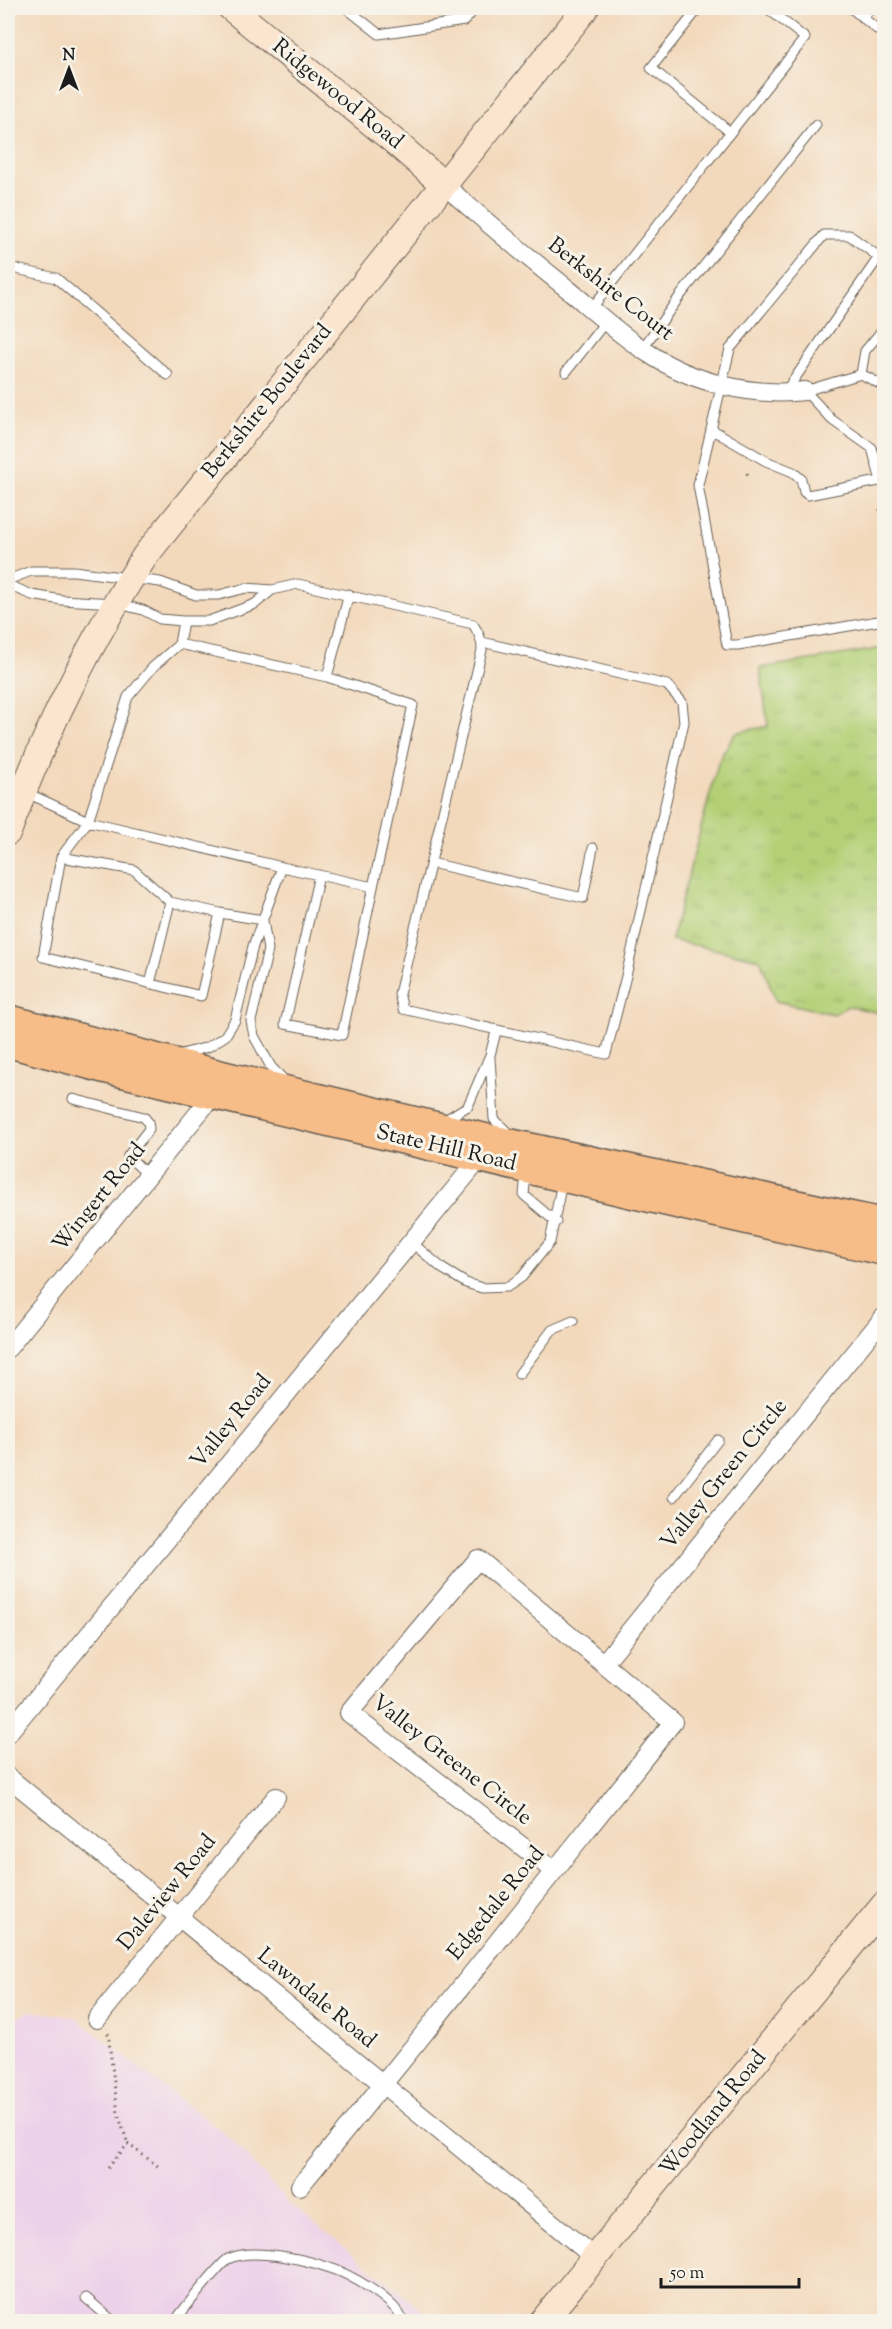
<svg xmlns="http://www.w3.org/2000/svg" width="892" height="2329" viewBox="0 0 892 2329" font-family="'Sorts Mill Goudy',serif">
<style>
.built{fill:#edd0e9}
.grass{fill:url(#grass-tufts);stroke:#687649;stroke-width:1.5}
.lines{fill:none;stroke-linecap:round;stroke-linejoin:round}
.lane-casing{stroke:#675e54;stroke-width:11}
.street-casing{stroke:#675e54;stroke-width:20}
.secondary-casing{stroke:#675e54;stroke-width:28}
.primary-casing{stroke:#675e54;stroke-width:31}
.path{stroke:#675e54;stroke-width:3;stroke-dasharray:1.5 4.5;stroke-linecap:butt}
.lane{stroke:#fff;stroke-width:9}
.street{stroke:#fff;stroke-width:18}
.secondary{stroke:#fce5cf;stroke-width:26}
.primary{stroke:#f7bd88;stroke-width:28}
.labels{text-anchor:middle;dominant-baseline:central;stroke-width:6;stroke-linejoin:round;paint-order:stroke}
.street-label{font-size:22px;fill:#1c1c1c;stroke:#f7f3e8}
</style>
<defs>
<pattern id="grass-tufts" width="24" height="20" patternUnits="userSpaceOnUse" patternTransform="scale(1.5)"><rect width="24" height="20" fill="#b3d076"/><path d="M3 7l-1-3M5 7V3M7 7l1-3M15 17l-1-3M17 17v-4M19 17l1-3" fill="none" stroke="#99b266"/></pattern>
</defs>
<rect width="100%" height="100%" fill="#f7f3e8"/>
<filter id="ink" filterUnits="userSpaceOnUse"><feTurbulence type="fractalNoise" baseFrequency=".0167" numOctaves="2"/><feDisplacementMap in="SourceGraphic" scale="12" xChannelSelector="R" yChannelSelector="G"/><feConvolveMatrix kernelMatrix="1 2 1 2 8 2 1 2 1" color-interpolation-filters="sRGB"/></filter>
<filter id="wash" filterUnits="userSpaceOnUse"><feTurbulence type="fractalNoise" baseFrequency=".008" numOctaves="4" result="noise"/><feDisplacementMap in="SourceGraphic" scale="24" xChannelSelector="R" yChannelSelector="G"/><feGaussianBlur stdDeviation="1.35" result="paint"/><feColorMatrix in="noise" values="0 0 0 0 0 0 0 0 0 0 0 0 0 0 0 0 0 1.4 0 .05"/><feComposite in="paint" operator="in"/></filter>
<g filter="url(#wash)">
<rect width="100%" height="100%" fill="#f3d9bc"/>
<path class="built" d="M30,2011L75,2017L231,2139L288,2202L436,2321H8V2023Z"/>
<path class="grass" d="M884,648V1014L848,1006L834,1014L776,1001L760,959L671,940L719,760L735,733L768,726L760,668Z"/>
</g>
<g filter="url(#ink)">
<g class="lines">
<defs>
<path id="lane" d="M346,8L379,34L464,21L476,8
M699,8L651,68L730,132
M851,8L884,35
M863,17L871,8
M8,267L56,278L168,375
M591,309L805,38L767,8
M642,349L680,296L816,125
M566,372L606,321
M861,374L865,351L884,328
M786,391L879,257L849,235H824L730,349L698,485L727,645H738L884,620
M711,429L766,461L793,472L801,479L804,492L808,495L884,480
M881,481L872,448L832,420L805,391L861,374L884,386
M8,580L31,571H74L160,582L196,595H219L246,588L272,590L298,584L473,624C479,634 482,639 482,650L399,994L403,1009L606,1054L626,976L684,722L682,702L667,685L482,642
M8,585L32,595L62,600L114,603L143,610L160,619L183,621H209L255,604L272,590
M183,621L179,644L153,667L128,697L88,821L61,857L43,957L201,996L220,913L263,920
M179,644L327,677
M25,792L88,821L282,867
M61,857L134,870L170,902L220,913
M431,863L583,898L593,848
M319,875L285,1024L342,1035L373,887
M263,921L268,950L251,1021L254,1036L271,1067L285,1081
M150,984L170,902
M178,1055L208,1047L225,1036L235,1020L253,946L282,867L373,887L413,705L327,677L349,594
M490,1058L494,1119L509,1134
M73,1099L144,1117L148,1122L149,1129L128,1156L149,1176
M445,1120L468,1106L490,1055L496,1032L498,1031
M526,1173L524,1195L556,1222
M411,1242L443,1269L466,1283L482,1288L507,1287L522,1277L550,1242L562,1182
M519,1374L552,1330L573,1321
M674,1497L718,1440
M86,2298L114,2322
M175,2322C179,2314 222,2262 228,2259C251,2247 303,2259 327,2267C348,2273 397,2300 403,2322"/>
<path id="street" d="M443,184C484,220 526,256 569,290C595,312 620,335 648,353C693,383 752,397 805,391
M8,1348L218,1089
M603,1664L884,1317
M8,1733L481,1157L482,1152
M8,1777L595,2258
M97,2019L276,1797
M300,2186C426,2033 549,1877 673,1722L478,1559L349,1713L554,1871"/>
<path id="secondary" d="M231,8L395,142L443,184
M8,832C43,735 89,643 145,556L586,8
M542,2322L884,1905"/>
<path id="primary" d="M8,1019L226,1076L486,1138L884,1223
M8,1043L105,1069L632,1194L884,1251"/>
</defs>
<use href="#lane" class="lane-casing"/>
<use href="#street" class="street-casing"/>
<use href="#secondary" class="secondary-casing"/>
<use href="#primary" class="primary-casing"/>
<path class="path" d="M747,473L748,476
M880,509L881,517
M108,2033L118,2114L128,2144
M108,2167L128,2144L159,2167"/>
<use href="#lane" class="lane"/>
<use href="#street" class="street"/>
<use href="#secondary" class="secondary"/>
<use href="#primary" class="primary"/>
</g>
</g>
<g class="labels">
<g class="street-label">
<text transform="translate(337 95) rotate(39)">Ridgewood Road</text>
<text transform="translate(610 290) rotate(38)">Berkshire Court</text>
<text transform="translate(268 402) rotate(-51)">Berkshire Boulevard</text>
<text transform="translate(446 1149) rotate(13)">State Hill Road</text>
<text transform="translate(100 1198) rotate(-51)">Wingert Road</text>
<text transform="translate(232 1422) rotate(-51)">Valley Road</text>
<text transform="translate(725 1475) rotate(-51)">Valley Green Circle</text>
<text transform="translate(451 1761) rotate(38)">Valley Greene Circle</text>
<text transform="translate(168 1893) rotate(-51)">Daleview Road</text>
<text transform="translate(497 1904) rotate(-51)">Edgedale Road</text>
<text transform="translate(316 1999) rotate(39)">Lawndale Road</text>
<text transform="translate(714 2114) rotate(-51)">Woodland Road</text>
</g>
</g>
<rect width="892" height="2329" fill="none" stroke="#f7f3e8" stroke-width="30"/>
<g transform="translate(69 69)" stroke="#f7f3e8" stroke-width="4.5" paint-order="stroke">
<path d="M0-4.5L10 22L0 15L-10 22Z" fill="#1c1c1c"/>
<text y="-9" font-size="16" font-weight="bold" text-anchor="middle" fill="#1c1c1c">N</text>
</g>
<path d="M661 2278v9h138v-9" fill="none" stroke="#1c1c1c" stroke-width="3"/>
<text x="670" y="2278" font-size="18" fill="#1c1c1c" stroke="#f7f3e8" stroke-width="4.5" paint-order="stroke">50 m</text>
</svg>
